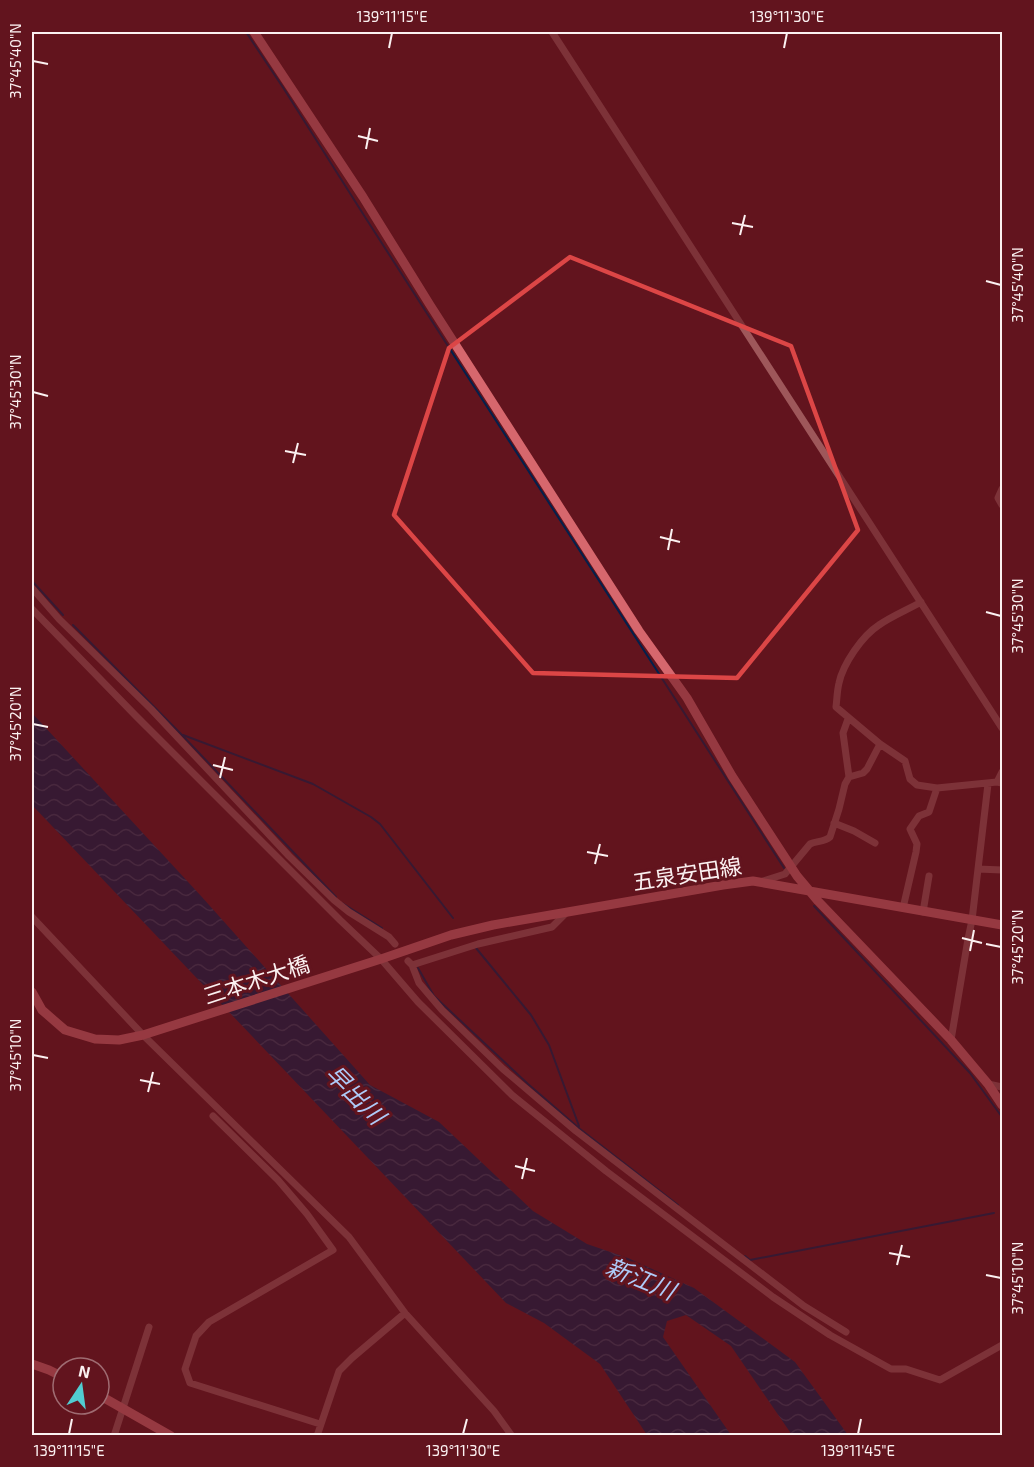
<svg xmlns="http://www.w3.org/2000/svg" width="1034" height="1467" viewBox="0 0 1034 1467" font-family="'Exo 2','Noto Sans JP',sans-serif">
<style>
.water{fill:url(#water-waves)}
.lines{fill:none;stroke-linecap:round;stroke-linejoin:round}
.stream{stroke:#03204c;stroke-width:2}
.street{stroke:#9e575a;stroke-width:7}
.secondary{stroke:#d6676d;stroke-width:9}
.marked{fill:none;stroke:#dc4646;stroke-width:4.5;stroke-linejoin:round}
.ticks{fill:none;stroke:#fbf1f1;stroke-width:2}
.labels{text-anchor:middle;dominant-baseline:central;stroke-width:6;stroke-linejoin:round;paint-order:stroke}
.street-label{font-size:22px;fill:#fbf1f1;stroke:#62141e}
.water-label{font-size:24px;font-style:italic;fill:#aecbf8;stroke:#62141e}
.neatline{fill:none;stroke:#fbf1f1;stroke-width:2}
.ticks-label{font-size:15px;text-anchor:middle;fill:#fbf1f1}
</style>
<defs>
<pattern id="water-waves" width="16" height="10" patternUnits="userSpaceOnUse" patternTransform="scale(1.5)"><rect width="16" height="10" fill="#03204c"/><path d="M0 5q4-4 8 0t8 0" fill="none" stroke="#294166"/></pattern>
</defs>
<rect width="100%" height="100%" fill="#62141e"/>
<path class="water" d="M32,713L201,896L370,1085L439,1122L533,1211L587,1244L628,1258L694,1288L795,1362L848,1435H792L731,1346L686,1315L667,1321L663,1337L731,1435H647L600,1364L544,1323L506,1303L32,805Z"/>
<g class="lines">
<path class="stream" d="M246,32L284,89L365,217L784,868
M32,581L63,615
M73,625L181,734L336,897
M183,735L313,784L371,817L380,824L453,918
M342,903L382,928
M814,906L970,1073L1002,1117
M476,948L531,1015L549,1045L579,1126
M418,968L434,996L528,1084L580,1129L678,1205
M745,1256L750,1260L994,1213"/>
<path class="street" d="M552,32L1002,728
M1002,489L998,498L1002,505
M32,588L59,619L151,709L289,856L334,900L349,912L389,937L395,944
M921,602C907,610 892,616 879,625C862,636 843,664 839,683C837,691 837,699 836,707L880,744L905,761L910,779L917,785L937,788L997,782L1002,783
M32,609L135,715L340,920L381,959L418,1002L512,1095L606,1171L773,1297L830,1335L891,1369H906L940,1380L1002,1345
M848,719L843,733L849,777
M997,782L1002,772
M834,823L854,831L875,843
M978,869L1002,870
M760,882L785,874L810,844C816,841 825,842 830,837L839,809L845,784L849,777L863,773L867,769L880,744
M903,908L916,852L917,844L910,829L919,816L929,812L937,788
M923,912L929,876
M32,917L143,1035L349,1237L405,1313L494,1411L512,1436
M408,961L412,965L419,983L442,1010L503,1069L576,1131L804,1306L846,1332
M412,965L478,944L552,927L566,913
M951,1040L968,939L972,920L988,784
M988,1084L1002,1087
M213,1116L278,1180L307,1214L333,1250L209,1322L196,1336L185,1369L190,1383L320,1424
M114,1436L149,1327
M317,1436L339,1371L352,1358L405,1313"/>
<path class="secondary" d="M254,32L363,197L430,305L639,631L687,698L732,776L797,876L818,901L951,1040L988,1084L1002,1105
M32,992L42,1010L65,1030L95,1039L119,1040L143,1035L381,959L451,935L493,925L723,885L753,881L1002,925
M32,1364L49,1370L63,1377
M99,1395L171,1436"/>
</g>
<path d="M0 0H1034V1467H0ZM570,257L791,346L858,530L737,678L533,673L394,515L449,348Z" fill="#62141e" fill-opacity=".55" fill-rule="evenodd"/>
<path class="marked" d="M570,257L791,346L858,530L737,678L533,673L394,515L449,348Z"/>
<path class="ticks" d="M389,48L392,33M784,48L787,33M33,61L48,64M358,136L378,141M366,149L370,128M732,223L753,227M740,235L745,215M986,281L1001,285M33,392L48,396M285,451L306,455M293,463L298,443M660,537L680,542M668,550L672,529M986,612L1001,616M33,724L48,727M213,765L233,770M220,778L225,757M587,852L608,856M595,864L600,844M962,938L982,943M986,944L1001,947M970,951L974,930M33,1055L48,1058M140,1080L160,1084M148,1092L153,1072M515,1166L535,1171M522,1179L527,1158M889,1253L910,1257M897,1265L902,1245M986,1275L1001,1278M69,1434L72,1419M463,1434L467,1419M858,1434L861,1419"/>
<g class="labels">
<g class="street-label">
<text transform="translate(687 873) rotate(-9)">五泉安田線</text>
<text transform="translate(256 979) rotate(-18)">三本木大橋</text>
</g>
<g class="water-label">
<text transform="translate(356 1094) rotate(45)">早出川</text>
<text transform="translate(641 1278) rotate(22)">新江川</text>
</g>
</g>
<rect width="1034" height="1467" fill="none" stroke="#62141e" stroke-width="66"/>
<g transform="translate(81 1386) rotate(13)"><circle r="28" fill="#62141e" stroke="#9f6c72" stroke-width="1.5"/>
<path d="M0-4.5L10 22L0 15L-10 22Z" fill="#51ccd1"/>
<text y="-9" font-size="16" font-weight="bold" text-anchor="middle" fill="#fbf1f1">N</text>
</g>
<rect x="33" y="33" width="968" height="1401" class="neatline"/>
<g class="ticks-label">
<text x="392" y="22">139°11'15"E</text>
<text x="787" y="22">139°11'30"E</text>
<text transform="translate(16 61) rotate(-90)" y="5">37°45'40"N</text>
<text transform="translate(1018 285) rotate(-90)" y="5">37°45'40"N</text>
<text transform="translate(16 392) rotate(-90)" y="5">37°45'30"N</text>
<text transform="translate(1018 616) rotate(-90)" y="5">37°45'30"N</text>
<text transform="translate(16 724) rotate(-90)" y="5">37°45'20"N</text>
<text transform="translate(1018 947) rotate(-90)" y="5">37°45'20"N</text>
<text transform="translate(16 1055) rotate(-90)" y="5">37°45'10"N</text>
<text transform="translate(1018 1278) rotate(-90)" y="5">37°45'10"N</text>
<text x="69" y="1456">139°11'15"E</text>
<text x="463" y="1456">139°11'30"E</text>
<text x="858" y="1456">139°11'45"E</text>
</g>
</svg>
